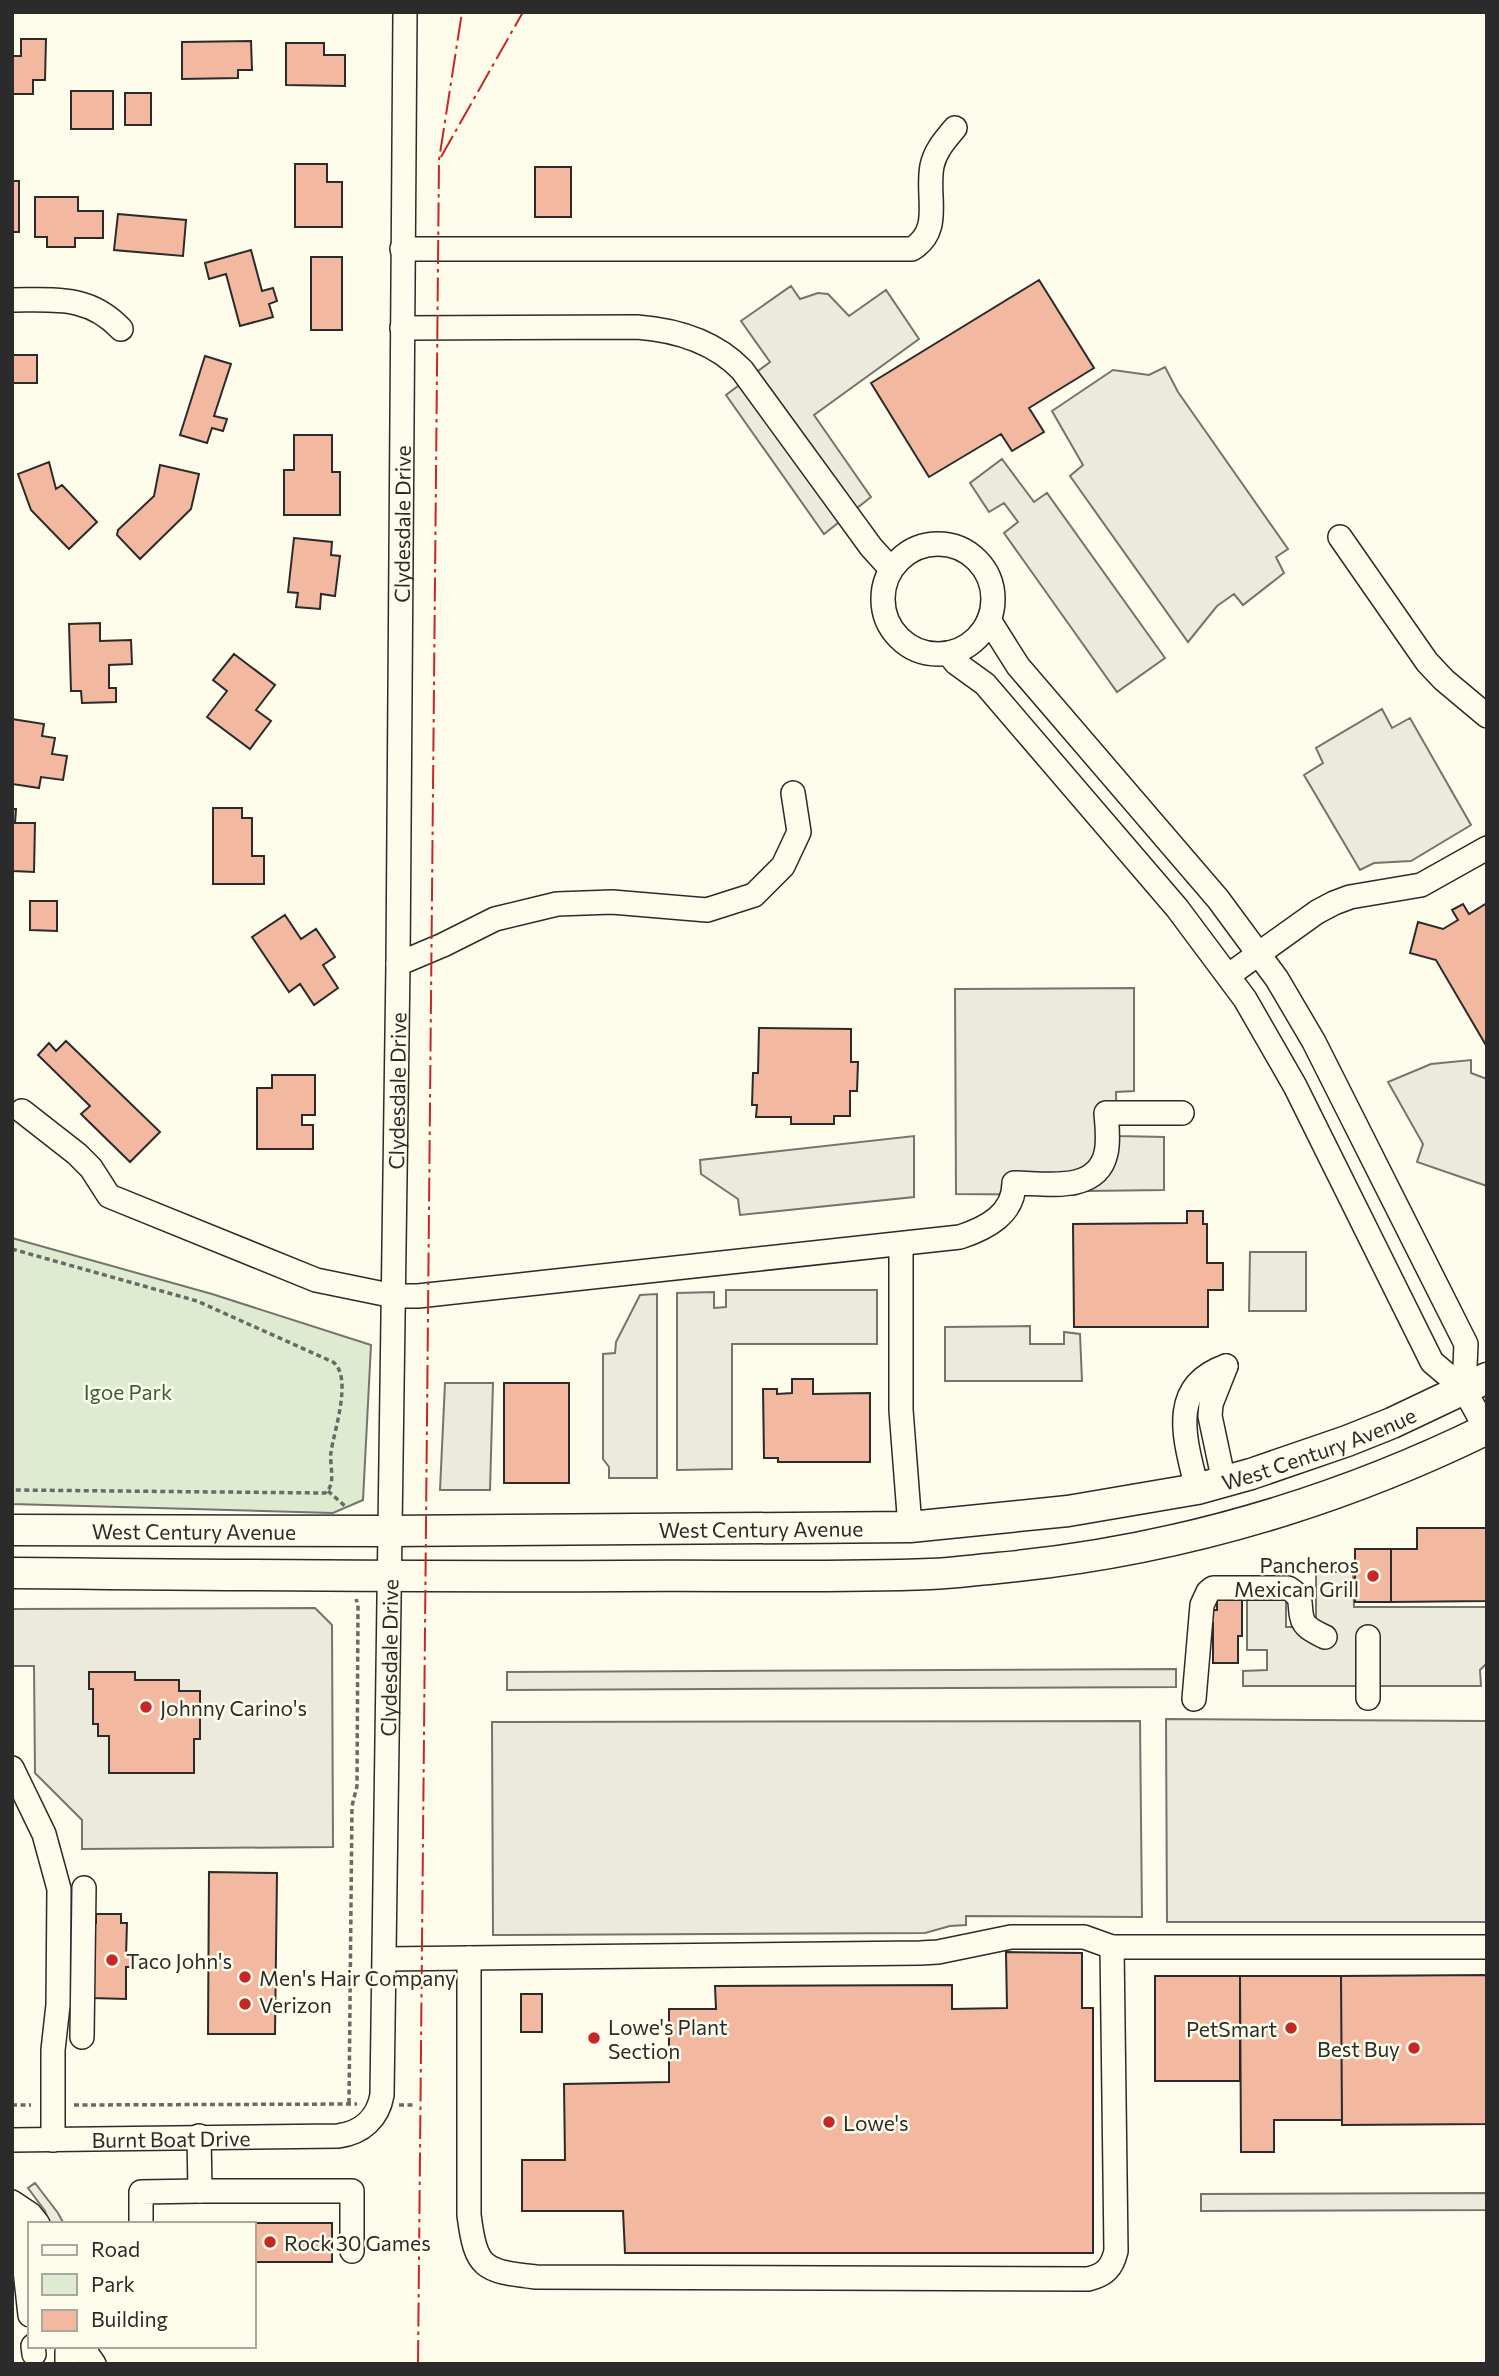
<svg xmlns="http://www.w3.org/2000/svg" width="1499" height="2376" viewBox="0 0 1499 2376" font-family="Commissioner,sans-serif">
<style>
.green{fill:#deebd1;stroke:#74746e;stroke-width:2}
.parking{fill:#eceadb;stroke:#74746e;stroke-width:2;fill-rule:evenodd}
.building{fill:#f2b8a0;stroke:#2b2b2b;stroke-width:2}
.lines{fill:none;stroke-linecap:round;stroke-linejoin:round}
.minor-casing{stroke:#2b2b2b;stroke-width:26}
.major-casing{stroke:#2b2b2b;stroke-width:33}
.path{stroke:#6a6964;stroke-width:3.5;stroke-dasharray:5 3.5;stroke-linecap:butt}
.minor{stroke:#fdfbea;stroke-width:23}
.major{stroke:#fdfbea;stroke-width:30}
.power{stroke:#c62828;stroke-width:2;stroke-dasharray:24 5 3.5 5;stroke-linecap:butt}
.poi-dot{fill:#c62828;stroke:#fdfbea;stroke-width:2.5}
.labels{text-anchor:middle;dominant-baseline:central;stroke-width:5;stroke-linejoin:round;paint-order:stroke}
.street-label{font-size:21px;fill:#2b2b2b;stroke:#fdfbea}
.park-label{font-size:21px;fill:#34623c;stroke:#fdfbea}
.poi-label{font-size:21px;fill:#2b2b2b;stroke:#fdfbea;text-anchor:start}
</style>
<rect width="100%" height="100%" fill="#fdfbea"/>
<path class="green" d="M12,1238L212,1294L371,1345L363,1500L333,1513L12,1504Z"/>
<path class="parking" d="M791,286L800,299L818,293L828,294L849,316L886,290L919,339L814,415L871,497L824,534L726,395L770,362L741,321Z
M1165,367L1178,392L1288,549L1276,557L1284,573L1243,605L1234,594L1217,606L1188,642L1070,476L1083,465L1052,411L1113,370L1149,375Z
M1002,459L1034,502L1047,493L1165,658L1117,692L1004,533L1018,522L1004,503L989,512L970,483Z
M1382,709L1392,728L1410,718L1471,825L1411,861L1374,863L1360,870L1304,775L1323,763L1316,748Z
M1134,988V1091L1116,1092L1117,1136L1164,1137V1190L1086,1191L1075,1195L956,1194L955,989Z
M1471,1060V1073L1487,1079V1186L1417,1162L1423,1144L1388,1082L1431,1064Z
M914,1136V1197L740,1215L738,1199L701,1174L700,1160Z
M1250,1252H1306V1311H1249Z
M726,1290H877V1344H732V1469L677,1470V1293L714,1292V1308L726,1307Z
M657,1294V1478H609V1467L603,1459V1354L615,1353L616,1342L640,1295Z
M1030,1326V1344H1064V1332L1080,1334L1082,1381H945V1327Z
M445,1383H493L490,1490H440Z
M1316,1572H1353L1354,1607H1487V1663L1480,1670L1481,1686H1243V1671L1267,1670V1650H1247V1599H1286V1627H1316Z
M315,1608L332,1625L333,1847L82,1849V1820L35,1773L34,1666H12V1609ZM89,1672H134L135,1680H178L179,1691H199V1738L194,1739V1773H109V1736H99L98,1724L93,1723V1689H89Z
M1176,1669V1687L507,1690V1672Z
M1166,1719L1487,1721V1922H1167Z
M1140,1721L1142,1917L966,1916V1925L950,1926L925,1933L493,1935L492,1722Z
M35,2183L58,2213L64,2224H50L45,2211L28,2188Z
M1487,2193V2210L1201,2211V2194Z"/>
<path class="building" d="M21,39H46L45,80H33V94H12V56H21Z
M251,41L252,70H238V78L182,79V42Z
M286,43H324V55H345V86L286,85Z
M71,91H113V129H71Z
M125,93H151V125H125Z
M295,164H327V182H342V227H295Z
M535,167H571V217H535Z
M12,181H19V232H12Z
M35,197H78V211H103V238H75V247H47V237H35Z
M118,214L186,220L183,256L114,250Z
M251,250L262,291L273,288L277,301L269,304L273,317L240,326L226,274L209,279L205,263Z
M311,257H342V330H311Z
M1039,280L1094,368L1029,408L1044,432L1012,451L1001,434L929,477L871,383Z
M12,355H37V383H12Z
M205,356L231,364L214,416L227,419L223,431L212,428L207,443L180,435Z
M294,435H332V472H340V515H284V470H294Z
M49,462L56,489L62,485L97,522L69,549L31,510L18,474Z
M160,465L199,474L191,509L140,559L117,535L118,530L154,496Z
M294,538L332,542L331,555L340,556L335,596L321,594L320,609L296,607L298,593L288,592Z
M100,623V641L131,640L132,664L109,665V688H116V702L82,703L81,691H71L69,624Z
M234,654L275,685L256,710L271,721L250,749L207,717L227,691L213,680Z
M12,719L44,724L42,736L55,738L52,754L67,756L63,780L41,777L39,788L12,784Z
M213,808H242V818H252V856H264V884H213Z
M12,809H16L15,823H35L34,872L13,871Z
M30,901H57V931L30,930Z
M1487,903V1047L1436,960L1410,953L1418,922L1443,929L1458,920L1452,910L1463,904L1469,914Z
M285,915L301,939L316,929L335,957L323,965L338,988L314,1005L300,984L289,992L252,937Z
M759,1028L851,1029V1062H858L857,1091H850V1116H834V1124H791V1117H756L757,1105H752L753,1073H758Z
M66,1041L160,1132L130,1162L81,1114L90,1106L38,1055L49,1043L56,1051Z
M272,1075H315V1115H302V1125H313V1149H257V1088H272Z
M1187,1211H1203V1224H1207V1263H1223V1290H1208V1327H1074L1073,1224L1187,1223Z
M792,1379H813V1394L870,1393V1462H778V1458H764L763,1389H777V1394L792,1393Z
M504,1383H569V1483H504Z
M1417,1528H1487V1601L1391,1602V1549H1417Z
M1355,1549H1391V1602H1355Z
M1242,1596V1636H1238V1663H1213V1623H1209L1208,1610H1217V1597Z
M89,1672H135V1680H179V1691H200V1739H194V1773H109V1736H98V1724H93V1689H89Z
M209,1872L277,1873L275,2034H208Z
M96,1914H121V1923H127L126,1956H133V1967H126V1999L93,1998V1923H96Z
M1006,1952L1082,1953V2008H1093V2253H625L623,2211H522V2160H565L564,2084L669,2082V2009H716L715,1986L952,1985V2009L1007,2008Z
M1487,1975V2124L1342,2125L1341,1976Z
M1155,1976H1240V2081H1155Z
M1240,1976H1341L1342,2120H1274V2152H1241Z
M521,1994H542V2032H521Z
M152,2223H332V2262H254V2224Z"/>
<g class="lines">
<defs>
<g id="minor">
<path d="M402,249H912C943,230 926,197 932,166C935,151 945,140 955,128"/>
<path d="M12,300C55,300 89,295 121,329"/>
<path d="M402,328L637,327C676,330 714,341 742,370L871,547L891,569"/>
<path d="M1340,537L1427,662L1444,680L1487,716"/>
<circle cx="938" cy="599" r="55"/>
<path d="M989,620L1018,666L1218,899L1277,979L1314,1042L1466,1344L1464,1389"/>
<path d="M948,653L956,663L985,684L1177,908L1245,999L1295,1086L1432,1362L1464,1389L1487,1431"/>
<path d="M398,964L443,945L495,919L557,904L612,902L707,910L754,895L783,866L799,832L793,793"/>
<path d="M1229,975L1317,912L1334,903L1350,897L1421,885L1487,848"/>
<path d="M22,1111L77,1154L91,1168L109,1196L316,1280L394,1296H418L960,1237C987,1228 1014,1214 1014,1183C1045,1183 1097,1194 1106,1153C1109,1140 1107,1126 1106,1113H1182"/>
<path d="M901,1245V1410L910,1527"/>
<path d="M1224,1482L1210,1416L1211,1404L1226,1366"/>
<path d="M1197,1489C1186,1442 1166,1387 1226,1366"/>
<path d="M1368,1637V1698"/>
<path d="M1194,1699L1202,1605L1208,1592L1213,1588H1288C1305,1598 1298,1603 1302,1618C1304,1628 1317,1633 1325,1637"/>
<path d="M12,1768L44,1834L59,1889L58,2005L53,2050V2140"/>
<path d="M469,1958V2215C476,2269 483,2271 536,2277L1088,2279C1105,2275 1112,2268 1116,2251L1112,1947"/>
<path d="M385,1959L920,1953L938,1952L1011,1937H1084L1112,1947H1487"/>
<path d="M82,2037L84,1888"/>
<path d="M199,2136L200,2191H352V2251"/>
<path id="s1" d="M12,2140L338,2136C362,2133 378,2118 382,2095L398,964L405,12"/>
<path d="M12,2202L30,2214L38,2224"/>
<path d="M12,2212L25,2270L30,2315"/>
<path d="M141,2224V2192L200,2191"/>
<path d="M33,2346L34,2354"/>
<path d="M85,2351L94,2364"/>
<path d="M67,2364V2352"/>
</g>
<g id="major">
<path id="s2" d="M12,1530L390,1531L910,1527L1068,1511L1197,1489L1251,1474L1347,1441L1392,1423L1487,1378"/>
<path d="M12,1573C215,1575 419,1577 622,1576C724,1575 828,1578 930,1574C953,1573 975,1570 998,1568C1169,1552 1332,1505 1487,1429"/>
</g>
</defs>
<use href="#minor" class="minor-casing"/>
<use href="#major" class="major-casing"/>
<path class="path" d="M12,1249L197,1301L333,1362C353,1377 334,1431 331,1452C329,1465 337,1484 325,1493L12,1490
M328,1491L346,1507
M349,2103L352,1806L357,1786L358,1605L356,1599
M12,2105H31
M74,2105L357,2104
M399,2105H414"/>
<use href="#minor" class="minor"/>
<use href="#major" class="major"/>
<path class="power" d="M441,157L523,12
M418,2364L439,160L462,12"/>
</g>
<g class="poi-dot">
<circle cx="1373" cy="1576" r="7"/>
<circle cx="146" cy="1707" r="7"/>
<circle cx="112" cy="1960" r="7"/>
<circle cx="245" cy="1977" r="7"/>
<circle cx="245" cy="2004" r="7"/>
<circle cx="1291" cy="2028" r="7"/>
<circle cx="594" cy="2038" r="7"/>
<circle cx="1414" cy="2048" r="7"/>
<circle cx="829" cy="2122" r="7"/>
<circle cx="270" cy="2242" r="7"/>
</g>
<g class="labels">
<g class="street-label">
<text stroke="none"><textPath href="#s1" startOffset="1962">Clydesdale Drive</textPath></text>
<text stroke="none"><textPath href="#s1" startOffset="1395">Clydesdale Drive</textPath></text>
<text stroke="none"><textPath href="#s2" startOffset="1316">West Century Avenue</textPath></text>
<text stroke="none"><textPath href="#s2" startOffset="749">West Century Avenue</textPath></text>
<text stroke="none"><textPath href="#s2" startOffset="182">West Century Avenue</textPath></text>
<text stroke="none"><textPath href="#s1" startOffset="828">Clydesdale Drive</textPath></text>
<text stroke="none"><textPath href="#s1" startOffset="159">Burnt Boat Drive</textPath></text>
</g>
<g class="park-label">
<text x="128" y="1391">Igoe Park</text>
</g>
<g class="poi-label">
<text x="1359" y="1564" text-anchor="end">Pancheros<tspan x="1359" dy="24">Mexican Grill</tspan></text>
<text x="160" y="1707">Johnny Carino's</text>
<text x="126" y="1960">Taco John's</text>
<text x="259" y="1977">Men's Hair Company</text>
<text x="259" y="2004">Verizon</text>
<text x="608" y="2026">Lowe's Plant<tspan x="608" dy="24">Section</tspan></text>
<text x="1277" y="2028" text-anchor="end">PetSmart</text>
<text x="1400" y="2048" text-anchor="end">Best Buy</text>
<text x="843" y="2122">Lowe's</text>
<text x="284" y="2242">Rock 30 Games</text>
</g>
</g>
<rect width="1499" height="2376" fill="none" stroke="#2b2b2b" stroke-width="28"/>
<rect x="28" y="2222" width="228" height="126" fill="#fdfbea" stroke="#a9a89e" stroke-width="2"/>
<rect x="42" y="2245" width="35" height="10" fill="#fdfbea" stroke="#a9a89e" stroke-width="2"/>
<text x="91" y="2257" font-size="21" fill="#2b2b2b">Road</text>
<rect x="42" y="2274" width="35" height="21" fill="#deebd1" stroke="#a9a89e" stroke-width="2"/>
<text x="91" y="2292" font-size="21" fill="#2b2b2b">Park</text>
<rect x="42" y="2310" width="35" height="21" fill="#f2b8a0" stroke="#a9a89e" stroke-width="2"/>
<text x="91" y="2327" font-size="21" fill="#2b2b2b">Building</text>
</svg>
